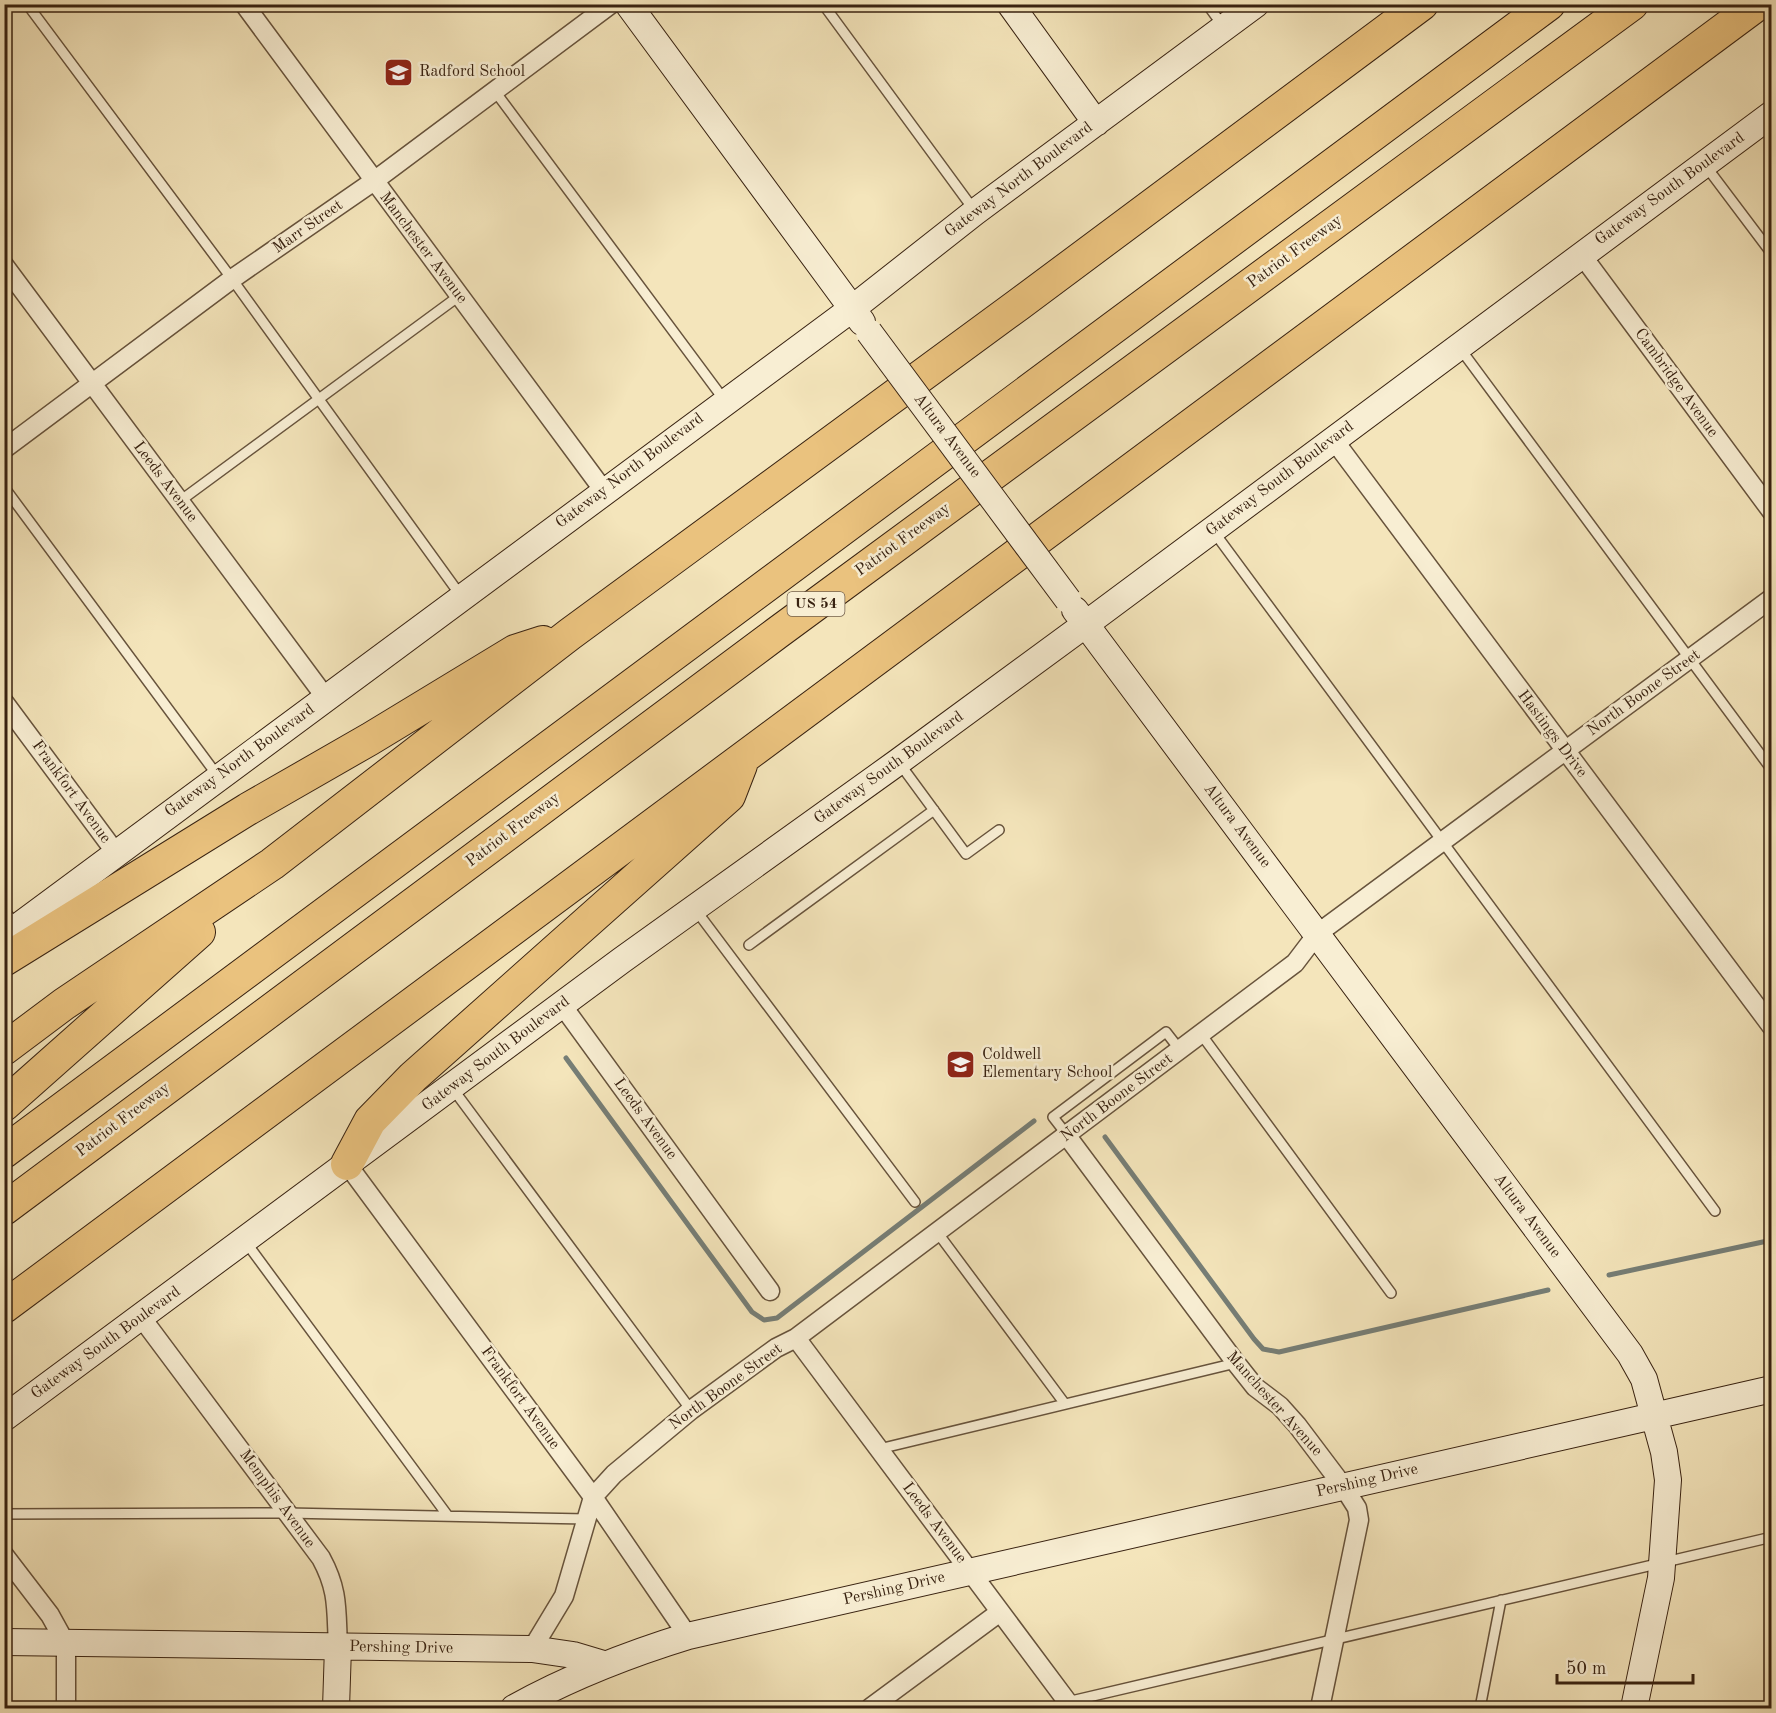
<svg xmlns="http://www.w3.org/2000/svg" width="1776" height="1713" viewBox="0 0 1776 1713" font-family="'Old Standard TT',serif">
<style>
.lines{fill:none;stroke-linecap:round;stroke-linejoin:round}
.stream{stroke:#767e76;stroke-width:5}
.lane-casing{stroke:#67533c;stroke-width:12}
.street-casing{stroke:#67533c;stroke-width:21}
.secondary-casing{stroke:#382211;stroke-width:28}
.highway-casing{stroke:#382211;stroke-width:34}
.lane{stroke:#f8eed3;stroke-width:9}
.street{stroke:#f8eed3;stroke-width:18}
.secondary{stroke:#f8eed3;stroke-width:26}
.highway{stroke:#eac27e;stroke-width:32}
.secondary-bridge-casing{stroke:#382211;stroke-width:28;stroke-linecap:butt}
.secondary-bridge{stroke:#f8eed3;stroke-width:26}
.labels{text-anchor:middle;dominant-baseline:central;stroke-width:5;stroke-linejoin:round;paint-order:stroke}
.shield{fill:#f8eed3;stroke:#725f4b;stroke-width:1.5}
.shield-label{font-size:15px;font-weight:bold;fill:#382211}
.poi-label{font-size:16px;fill:#382211;stroke:#f8eed3;text-anchor:start}
.street-label{font-size:16px;fill:#382211;stroke:#f8eed3}
</style>
<rect width="100%" height="100%" fill="#f4e5bb"/>
<filter id="stains"><feTurbulence type="fractalNoise" baseFrequency=".00333" numOctaves="4"/><feColorMatrix values="0 0 0 0 .2 0 0 0 0 .09 0 0 0 0 .02 0 0 0 .5 -.17"/></filter>
<radialGradient id="worn" r=".72"><stop offset=".6" stop-color="#630" stop-opacity="0"/><stop offset="1" stop-color="#630" stop-opacity=".3"/></radialGradient>
<g class="lines">
<path class="stream" d="M566,1058L752,1312L764,1320L777,1318L1034,1121
M1105,1137L1254,1339L1263,1349L1279,1352L1548,1290
M1609,1275L1772,1240"/>
<defs>
<path id="lane" d="M27,4L232,279L461,596
M823,4L974,210
M1207,4L1223,26
M494,90L725,401
M1705,165L1772,254
M1459,347L1772,770
M4,487L217,775
M180,501L459,296
M1214,532L1715,1211
M900,764L966,854L999,830
M695,909L915,1202
M4,910L16,925
M749,945L934,810
M1201,1034L1391,1293
M453,1089L691,1410
M1067,1135L1053,1117L1166,1032L1180,1050
M937,1232L1065,1404
M245,1241L448,1516
M879,1449L1236,1363
M4,1514L287,1513L587,1519
M1067,1702L1772,1537
M1480,1708L1501,1600"/>
<path id="street" d="M244,4L604,491
M1581,254L1772,512
M4,265L326,698
M1333,439L1772,1027
M4,449L232,279L374,181L611,4
M4,702L116,853
M562,1005L770,1291
M1067,1136L1236,1363L1255,1387L1280,1406L1297,1425L1343,1486L1357,1508L1359,1520L1320,1708
M347,1164L593,1497L688,1636
M141,1317L321,1558C339,1591 336,1610 338,1647
M796,1338L1072,1708
M4,1555L50,1615L66,1644V1708
M532,1649L564,1596L593,1497L614,1474L691,1410L776,1348L796,1338L1295,963L1317,934L1772,598
M870,1708L1000,1612"/>
<path id="secondary" d="M628,4L862,322
M1010,4L1096,123
M1075,610L1630,1354L1644,1379L1664,1452L1668,1480L1661,1578L1634,1708
M4,937L853,308L975,212L1256,4
M4,1418L622,960L898,762L1086,624L1772,114
M4,1642L532,1649L573,1655L603,1664
M336,1708L338,1647
M514,1708C572,1676 626,1655 688,1636L1772,1389"/>
<path id="highway" d="M4,960L248,809L370,739L515,651L543,642
M4,1049L64,1004L272,864L570,634L1018,305L1422,4
M4,1105L199,932
M4,1152L1549,4
M347,1164L370,1121L413,1077L729,796L741,765
M4,1209L777,633L1632,4
M4,1307L1758,4"/>
</defs>
<use href="#lane" class="lane-casing"/>
<use href="#street" class="street-casing"/>
<use href="#secondary" class="secondary-casing"/>
<use href="#highway" class="highway-casing"/>
<use href="#lane" class="lane"/>
<use href="#street" class="street"/>
<use href="#secondary" class="secondary"/>
<use href="#highway" class="highway"/>
<defs>
<path id="secondary-bridge" d="M869,332L1068,600"/>
</defs>
<use href="#secondary-bridge" class="secondary-bridge-casing"/>
<use href="#secondary-bridge" class="secondary-bridge"/>
</g>
<defs>
<symbol id="school-square" viewBox="-11 -11 22 22"><rect x="-9" y="-9" width="18" height="18" rx="4" fill="#8f2418" stroke="#f8eed3"/><path d="M0-5L7-2L0 1L-7-2ZM-4 1L0 2.5L4 1V4Q0 6-4 4Z" fill="#fff"/></symbol>
</defs>
<g fill-rule="evenodd">
<use href="#school-square" x="382" y="56" width="33" height="33"/>
<use href="#school-square" x="944" y="1048" width="33" height="33"/>
</g>
<g class="labels">
<rect class="shield" x="787.5" y="592" width="57" height="24" rx="4.5"/>
<g class="shield-label">
<text x="816" y="604">US 54</text>
</g>
<g class="poi-label">
<text x="419" y="72">Radford School</text>
<text x="982" y="1055">Coldwell<tspan x="982" dy="18">Elementary School</tspan></text>
</g>
<g class="street-label">
<text transform="translate(1019 180) rotate(-37)">Gateway North Boulevard</text>
<text transform="translate(1670 189) rotate(-36)">Gateway South Boulevard</text>
<text transform="translate(308 227) rotate(-35)">Marr Street</text>
<text transform="translate(423 248) rotate(53)">Manchester Avenue</text>
<text transform="translate(1295 252) rotate(-36)">Patriot Freeway</text>
<text transform="translate(1676 383) rotate(54)">Cambridge Avenue</text>
<text transform="translate(947 436) rotate(53)">Altura Avenue</text>
<text transform="translate(630 471) rotate(-37)">Gateway North Boulevard</text>
<text transform="translate(1280 479) rotate(-37)">Gateway South Boulevard</text>
<text transform="translate(165 482) rotate(53)">Leeds Avenue</text>
<text transform="translate(903 540) rotate(-36)">Patriot Freeway</text>
<text transform="translate(1644 693) rotate(-36)">North Boone Street</text>
<text transform="translate(1552 734) rotate(53)">Hastings Drive</text>
<text transform="translate(240 761) rotate(-36)">Gateway North Boulevard</text>
<text transform="translate(889 768) rotate(-36)">Gateway South Boulevard</text>
<text transform="translate(71 792) rotate(54)">Frankfort Avenue</text>
<text transform="translate(1237 826) rotate(53)">Altura Avenue</text>
<text transform="translate(513 830) rotate(-37)">Patriot Freeway</text>
<text transform="translate(496 1054) rotate(-37)">Gateway South Boulevard</text>
<text transform="translate(1117 1098) rotate(-37)">North Boone Street</text>
<text transform="translate(645 1119) rotate(54)">Leeds Avenue</text>
<text transform="translate(123 1120) rotate(-37)">Patriot Freeway</text>
<text transform="translate(1527 1216) rotate(53)">Altura Avenue</text>
<text transform="translate(106 1343) rotate(-36)">Gateway South Boulevard</text>
<text transform="translate(726 1387) rotate(-36)">North Boone Street</text>
<text transform="translate(520 1398) rotate(54)">Frankfort Avenue</text>
<text transform="translate(1274 1404) rotate(48)">Manchester Avenue</text>
<text transform="translate(1367 1481) rotate(-13)">Pershing Drive</text>
<text transform="translate(277 1499) rotate(54)">Memphis Avenue</text>
<text transform="translate(934 1523) rotate(53)">Leeds Avenue</text>
<text transform="translate(894 1589) rotate(-13)">Pershing Drive</text>
<text transform="translate(401 1648) rotate(1)">Pershing Drive</text>
</g>
</g>
<rect width="1776" height="1713" fill="none" stroke="#f4e5bb" stroke-width="24"/>
<rect x="6" y="6" width="1764" height="1701" fill="none" stroke="#382211" stroke-width="3"/>
<rect x="12" y="12" width="1752" height="1689" fill="none" stroke="#382211" stroke-width="1.5"/>
<path d="M1557 1674v9h136v-9" fill="none" stroke="#382211" stroke-width="3"/>
<text x="1566" y="1674" font-size="18" fill="#382211" stroke="#f8eed3" stroke-width="4.5" paint-order="stroke">50 m</text>
<rect width="100%" height="100%" filter="url(#stains)"/>
<rect width="100%" height="100%" fill="url(#worn)"/>
</svg>
